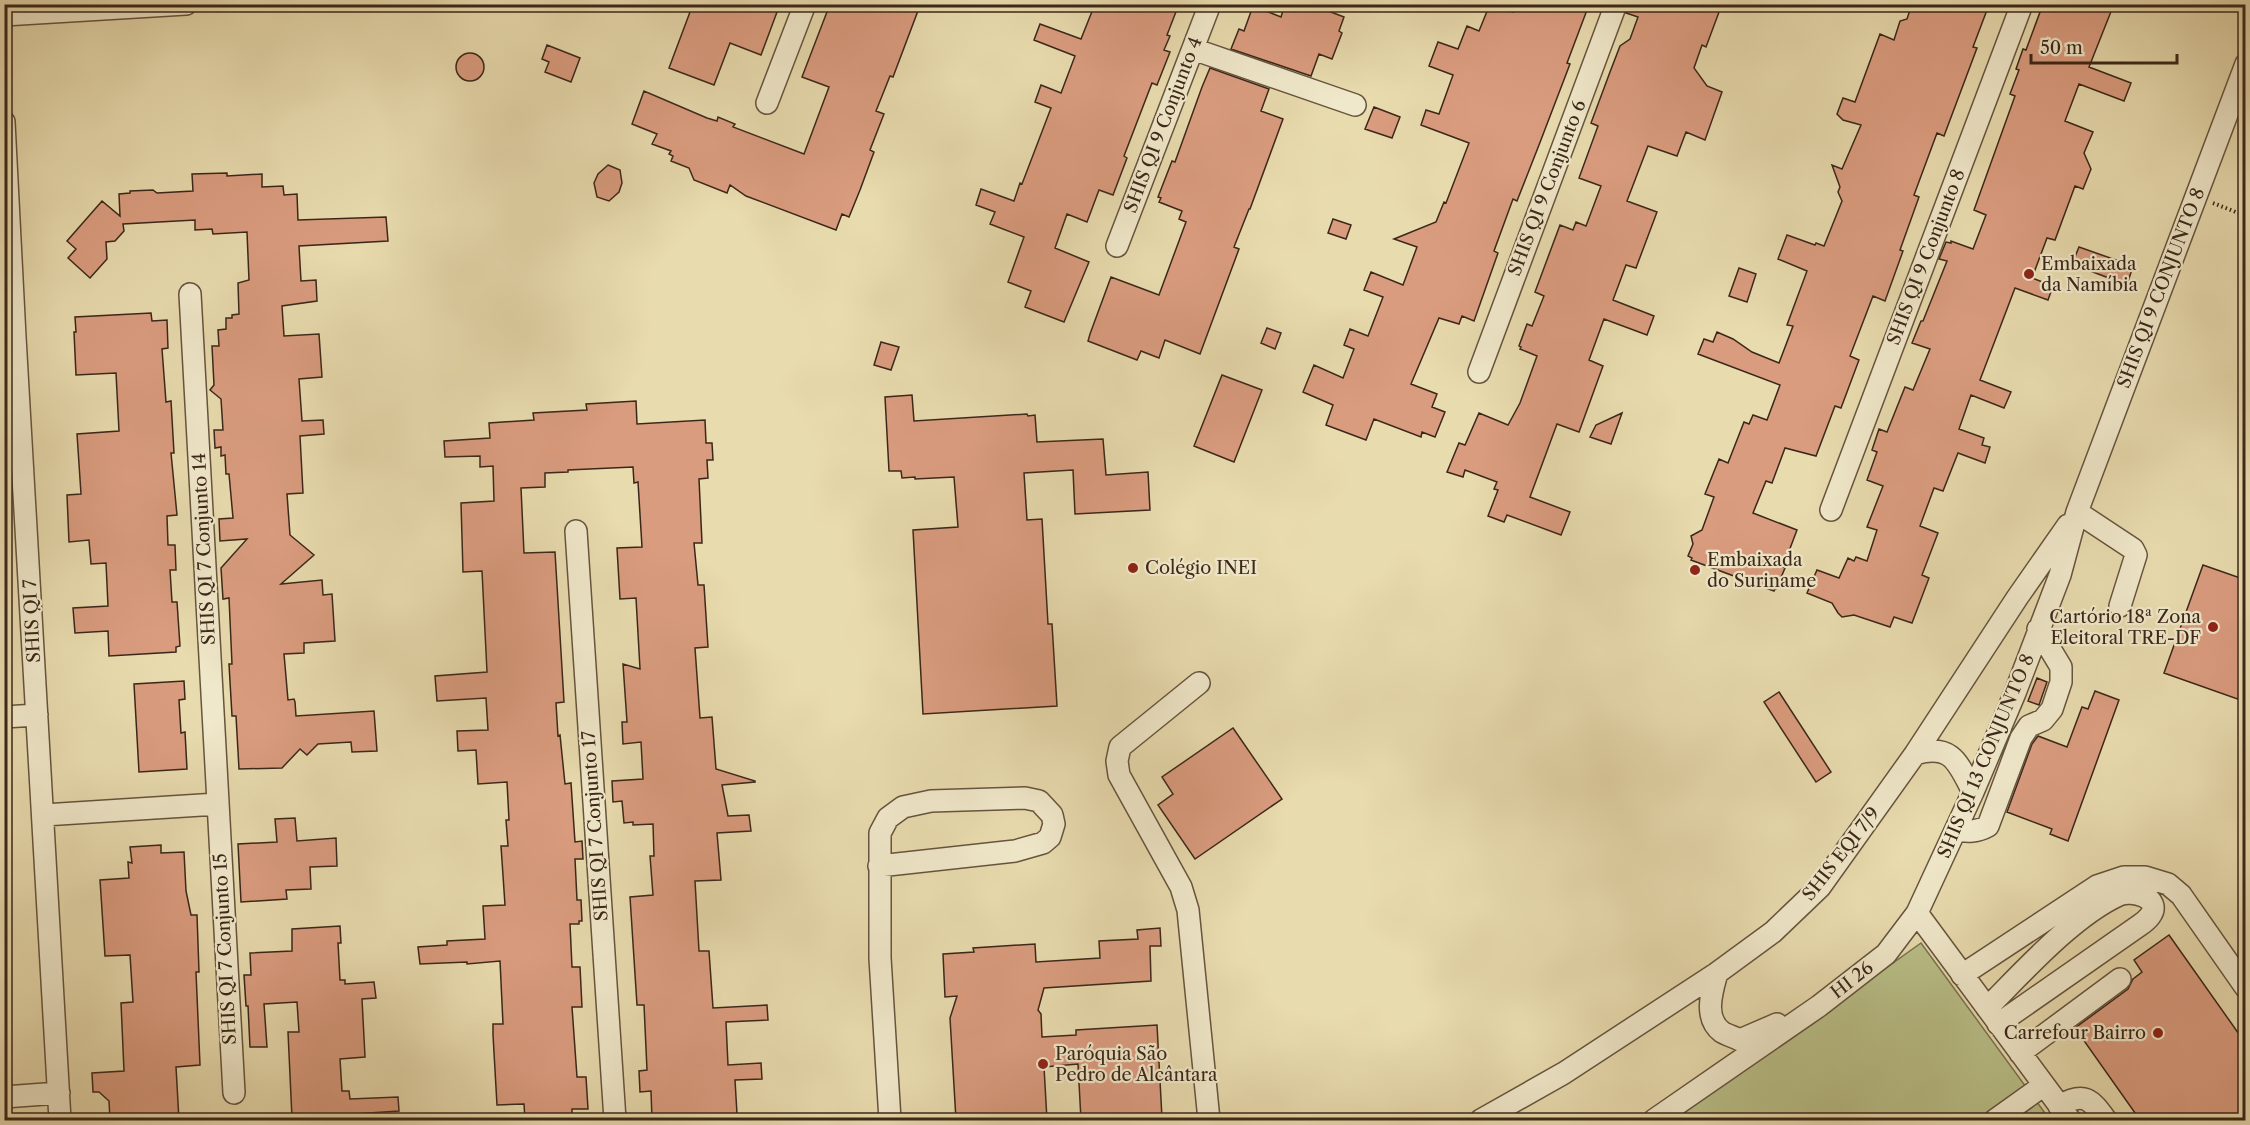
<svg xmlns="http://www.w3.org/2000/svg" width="2250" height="1125" viewBox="0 0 2250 1125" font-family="'Libre Caslon Text',serif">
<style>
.green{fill:#b9bf88;stroke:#7a7350;stroke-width:1.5}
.building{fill:#da9c7f;stroke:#3b2719;stroke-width:1.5}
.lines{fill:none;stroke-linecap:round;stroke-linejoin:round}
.minor-casing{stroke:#66543e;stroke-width:24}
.path{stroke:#3b2719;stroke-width:4;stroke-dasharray:1.5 3;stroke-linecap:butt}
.minor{stroke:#f0e8ca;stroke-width:21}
.poi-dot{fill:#8f2418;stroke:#f0e8ca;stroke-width:2}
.labels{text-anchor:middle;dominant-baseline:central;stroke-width:4.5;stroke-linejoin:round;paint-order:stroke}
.street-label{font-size:18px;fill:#3b2719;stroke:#f0e8ca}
.poi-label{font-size:18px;fill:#3b2719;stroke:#f0e8ca;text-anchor:start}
</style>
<rect width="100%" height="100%" fill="#e8dbae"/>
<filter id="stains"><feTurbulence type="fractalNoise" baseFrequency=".00333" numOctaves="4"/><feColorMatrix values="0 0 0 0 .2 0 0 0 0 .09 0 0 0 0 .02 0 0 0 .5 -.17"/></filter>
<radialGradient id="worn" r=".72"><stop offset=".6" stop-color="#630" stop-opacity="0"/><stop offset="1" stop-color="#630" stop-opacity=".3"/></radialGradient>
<path class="green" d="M1921,943L2050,1120H1673Z"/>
<path class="building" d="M693,4H780L761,55L730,43L714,85L669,68Z
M830,4H911L919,8L893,77L890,76L876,111L884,114L870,150L874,152L860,190L849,217L842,214L836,230L746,196L730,185L727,193L694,180L689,168L671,161L673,156L669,154L671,151L652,144L657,134L632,124L644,91L707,118L717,121L718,117L735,124L733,127L804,154L829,87L802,77Z
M1095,4H1179L1167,35L1170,36L1164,50L1170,52L1157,85L1152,83L1124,156L1127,158L1113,195L1099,190L1087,222L1067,214L1055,248L1089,262L1064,322L1025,307L1031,291L1008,282L1024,237L990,224L995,212L976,205L981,189L1014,201L1020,183L1022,184L1051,108L1035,102L1041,85L1061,93L1075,56L1034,40L1040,24L1081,39Z
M1285,4H1310L1344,17L1339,31L1342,33L1332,59L1319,54L1311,76L1231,49L1239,29L1244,31L1253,6L1281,17Z
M1490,4L1513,12L1516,4H1572L1587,10L1567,63L1570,64L1539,145L1517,201L1513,199L1494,251L1498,253L1474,321L1462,316L1459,324L1439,318L1411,384L1437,394L1432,407L1445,412L1435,437L1422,432L1421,437L1374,419L1366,440L1326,425L1333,405L1303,392L1314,365L1343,378L1354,349L1344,345L1350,329L1368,336L1383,297L1364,290L1371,272L1403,285L1417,247L1394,239L1436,222L1444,202L1446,203L1469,143L1421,125L1426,110L1439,114L1453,75L1429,66L1438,42L1458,49L1467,26L1479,31Z
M1628,4H1722L1706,47L1702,45L1694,68L1707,86L1722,92L1705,140L1686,132L1677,156L1648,146L1627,201L1657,212L1636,268L1626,265L1613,300L1654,316L1647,335L1604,319L1589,360L1603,366L1579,432L1557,424L1530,497L1570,512L1561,535L1507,515L1504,522L1488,516L1498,490L1494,489L1497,482L1465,470L1463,477L1447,472L1459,443L1465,445L1479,413L1508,425L1520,403L1537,356L1520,349L1521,347L1519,346L1527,324L1532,326L1544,296L1535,292L1560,225L1573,230L1576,222L1586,226L1601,186L1579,178L1598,126L1591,123L1610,72L1620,46L1630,39L1638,17L1626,13Z
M1912,4H1982L1981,8L1987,10L1973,47L1977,48L1944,136L1937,133L1914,195L1919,197L1900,250L1903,251L1885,301L1873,296L1850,356L1859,360L1841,408L1835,406L1816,456L1785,448L1772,483L1766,481L1753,513L1797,530L1783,567L1785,568L1776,589H1775L1774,591L1691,560L1692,558L1688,556L1693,544L1691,536L1702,530L1714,497L1705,494L1719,459L1728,463L1744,422L1749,424L1753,415L1767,420L1780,385L1698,354L1704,339L1713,342L1717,332L1733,339L1752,352L1779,363L1793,326L1787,325L1807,271L1778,259L1787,235L1815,245L1816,243L1824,246L1842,201L1838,192L1840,187L1832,165L1842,169L1861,125L1843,120L1837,114L1843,98L1855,102L1880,34L1894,40L1900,21L1907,19Z
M2043,4H2114L2089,67L2131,83L2124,101L2079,84L2065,121L2093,132L2084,153L2091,169L2083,189L2075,186L2055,240L2047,238L2032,278L2053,286L2048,300L2015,288L1980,380L2011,392L2004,408L1971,395L1959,429L1984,438L1982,445L1990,447L1985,463L1958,453L1943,491L1934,488L1920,526L1938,533L1922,575L1929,578L1912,623L1894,617L1890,627L1854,615L1842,617L1838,613L1832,603L1807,593L1817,570L1839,578L1848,558L1854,561L1856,557L1867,561L1877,530L1867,527L1883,486L1867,480L1877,452L1872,450L1879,429L1887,432L1905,387L1913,390L1930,349L1912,343L1921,321H1923L1947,261L1939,259L1946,242L1951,243V241L1973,249L1986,215L1974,210L2015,96L2010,94L2019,70L2016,69L2023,49L2026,50Z
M547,45L580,58L571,82L545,72L549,62L542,59Z
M456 67a14 14 0 1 1 28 0a14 14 0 1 1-28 0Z
M1210,68L1269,89L1261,111L1283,119L1250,209H1249L1234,247L1239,249L1200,354L1165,340L1159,358L1141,351L1137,360L1088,341L1090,334L1111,277L1159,295L1186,222L1179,219L1182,211L1159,202L1161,198L1158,197L1172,161L1175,162L1202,87Z
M1374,107L1400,117L1392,138L1365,129Z
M608,165L620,170L622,183L619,192L609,201L597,197L594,183L598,174Z
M227,173V176L262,174V187L283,186L284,195L297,194L298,220L386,217L388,241L299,246L301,281L316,280L317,301L282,306L284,336L319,334L322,377L299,379L302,421L323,420L324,434L300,436L303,493L287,494L290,535L314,555L281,584L322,580L323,595L332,594L335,641L304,643V653L284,654L288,700L294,699L295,702L296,716L374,711L377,751L352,752L351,742L318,744L307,755L300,749L282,768L239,769L236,716H232L229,664H232L229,598L223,599L221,568L247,539L220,541L219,519L233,518L229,474H226L225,455L221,456V447L215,448L214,430H223L221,399L210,390L214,385L212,346H219L218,330L226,329V318H232V315L239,314L238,283L249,280L247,232L213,234L212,229L195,230V220L123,224L124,231L115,241L106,242L107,259L90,278L68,258L76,249L67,241L102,201L120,216L119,194L130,193V191L153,190L157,193L193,191L192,174Z
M1333,219L1351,225L1346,239L1328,233Z
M2079,247L2133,266L2127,285L2072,264Z
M1739,268L1756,274L1747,302L1729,296Z
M151,313L152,321L167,320L168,348L162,349L166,402L171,401L174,453H171L177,515L167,516L168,545H175L176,570H170L172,602H177L180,646L176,647V652L109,656L108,631L75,633L73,608L108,606L106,563L91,564L89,540L69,542L67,495L81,494L77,434L119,431L116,373L76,375L74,332H76L75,317Z
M1267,328L1281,333L1275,349L1261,343Z
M881,342L899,347L891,370L874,365Z
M1222,375L1262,390L1234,462L1194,446Z
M912,395L914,421L1027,414L1028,416L1035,415L1037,442L1103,439L1106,475L1148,472L1150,510L1075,514L1073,470L1024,473L1027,520L1042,519L1048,624H1052L1057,706L923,714L913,530L958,527L954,477L915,479V477L902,478L901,471H889L885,397Z
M636,401L637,424L705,420L706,443H712L713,460H707L708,478L699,479L702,543H694L698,585H704L708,647L695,648L700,718L712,717L716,769L755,781V782L722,785L728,816L749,815L751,831L717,833L721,880L695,881L699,951H709L713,1008L767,1005L768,1020L726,1022L728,1065L761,1063L762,1079L735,1080L737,1114L702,1116L703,1120H652L651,1091L640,1092L639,1071L647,1070L644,1005H637L630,897L653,895L650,856H654L653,824L633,825V822L624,823L622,801L613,802L612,781L643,779L641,742L623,744L622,722H627L623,664L640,669L636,598L620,599L617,548L642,547L638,482L634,483L633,467L568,470V472L545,473V487L521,488L524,553L555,552L564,702L556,703L558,736L560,735L565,784L571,783L575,842L582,841L583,859H575L577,900H581L582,921H579V924H570L572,967H580L582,1007H572L577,1077H586L588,1109H572V1120H525L524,1104L497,1105L493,1035V1024H503L500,961L467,964V962L420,964L418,947L447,945V941L485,939L483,906L505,905L501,846H508L506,820H509L507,782L478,784L476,750L458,751L457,731L488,730L486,698L437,701L435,676L487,672L482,571L463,572L461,503L494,501L493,466L480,467V456L445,457L444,441L490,438L489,423L534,420L533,413L587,410L586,404Z
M1622,413L1611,444L1590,437L1596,425Z
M2203,565L2246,580V702L2164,673Z
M2037,678L2047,682L2039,705L2028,701Z
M184,681L185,699L179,700L181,733L185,732L187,769L139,772L134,684Z
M2095,691L2119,700L2068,841L2050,834L2052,829L2007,812L2032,744L2038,736L2067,747L2082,707L2088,709Z
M1779,692L1831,772L1816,782L1764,702Z
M1233,728L1282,799L1195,859L1158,805L1173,794L1162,777Z
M295,818L297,841L336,838L337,866L310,867L311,889L286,890L287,899L241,902L238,844L277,842L275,819Z
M161,845V853L184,852L186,891L191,915H197L199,972H196L200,1065L176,1067L179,1120H110L109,1101L99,1092H93L92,1073L124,1071L121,1003L133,1002L130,955L105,956L100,880L129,878L128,862L132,863L130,847Z
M340,926L341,943H338L340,980H345V984L374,982L376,998L362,999L365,1057L340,1059L342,1091H349L350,1099L398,1097L399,1111L292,1118L288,1032H299L297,1002L264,1004L267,1047H250L248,1006H246L244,975H251L250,953L292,951V929Z
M1160,928L1161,946H1150L1151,981L1044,988L1038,1010L1041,1014L1042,1037L1076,1035V1030L1157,1025L1162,1118L1081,1120L1078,1064L1044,1067L1047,1120H956L950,1018L957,996L945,997L943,954L974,952L973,948L1035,944L1036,962L1100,958L1099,941L1138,939L1137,930Z
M2169,935L2246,1044V1120H2140L2075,1028L2128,989L2133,979L2142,972L2134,960Z"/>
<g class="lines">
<defs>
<path id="minor" d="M4,15L186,4
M1193,49L1355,105
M767,103L805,4
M4,122L15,337L60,1120
M1117,246L1210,4
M190,294L234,1093
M1479,372L1616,4
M1831,510L2022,4
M2077,512L2133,549L2136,555L2120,606
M576,531L615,1120
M1199,683L1120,747L1117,761L1119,775L1181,887L1188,910L1209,1120
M4,717L37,715
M1915,754C1952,743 1958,763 1973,792
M44,815L217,804
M1956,830C1968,832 1977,832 1988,826L2021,738L2029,726L2043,720L2052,709L2061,682V667L2038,629
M879,866L1015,851L1043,843L1050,837L1054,824L1052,815L1039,801L1025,798L931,801L903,807L888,818L880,833V958L890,1120
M1917,913L2070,1120
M1717,973C1712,991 1703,1018 1722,1032C1727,1035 1734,1037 1740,1040L1777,1024
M1962,975L2097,886L2124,877H2145L2168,884L2181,895L2246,988
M1987,1008C2023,972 2073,916 2119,895C2132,889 2163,898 2150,916C2147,920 2143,923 2140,925L1998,1024
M2020,1053L2120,979
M4,1097L59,1093
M2059,1106C2084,1091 2091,1099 2106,1120
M1481,1120L1564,1073L1717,973L1773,932L1820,887L1915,754L2017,598L2068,525
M1654,1120L1819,1006L1886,954L1917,913L1973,792L2015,693L2060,575L2077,512L2246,64
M1995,1120L2044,1085"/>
</defs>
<use href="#minor" class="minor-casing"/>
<path class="path" d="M2213,203L2246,216"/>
<use href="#minor" class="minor"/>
</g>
<g class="poi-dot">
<circle cx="2029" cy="274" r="6"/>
<circle cx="1133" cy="568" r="6"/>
<circle cx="1695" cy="570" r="6"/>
<circle cx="2213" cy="627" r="6"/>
<circle cx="2158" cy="1033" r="6"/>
<circle cx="1043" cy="1064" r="6"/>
</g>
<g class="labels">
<g class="street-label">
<text transform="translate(1163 125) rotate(-69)">SHIS QI 9 Conjunto 4</text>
<text transform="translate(1547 188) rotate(-69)">SHIS QI 9 Conjunto 6</text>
<text transform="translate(1926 257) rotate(-69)">SHIS QI 9 Conjunto 8</text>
<text transform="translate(2161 288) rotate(-69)">SHIS QI 9 CONJUNTO 8</text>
<text transform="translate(204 549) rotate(-93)">SHIS QI 7 Conjunto 14</text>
<text transform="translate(32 621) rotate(-93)">SHIS QI 7</text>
<text transform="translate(1986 756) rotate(-67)">SHIS QI 13 CONJUNTO 8</text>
<text transform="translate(595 826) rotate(-94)">SHIS QI 7 Conjunto 17</text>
<text transform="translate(1841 854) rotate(-52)">SHIS EQI 7/9</text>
<text transform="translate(225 949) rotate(-93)">SHIS QI 7 Conjunto 15</text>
<text transform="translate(1852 980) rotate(-38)">HI 26</text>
</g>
<g class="poi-label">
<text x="2041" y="264">Embaixada<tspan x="2041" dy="21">da Namíbia</tspan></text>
<text x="1707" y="560">Embaixada<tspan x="1707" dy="21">do Suriname</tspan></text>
<text x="1145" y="568">Colégio INEI</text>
<text x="2201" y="617" text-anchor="end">Cartório 18ª Zona<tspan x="2201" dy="21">Eleitoral TRE-DF</tspan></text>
<text x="2146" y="1033" text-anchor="end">Carrefour Bairro</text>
<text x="1055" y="1054">Paróquia São<tspan x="1055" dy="21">Pedro de Alcântara</tspan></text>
</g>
</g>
<rect width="2250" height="1125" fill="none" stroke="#e8dbae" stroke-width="24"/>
<rect x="6" y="6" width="2238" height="1113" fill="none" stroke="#3b2719" stroke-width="3"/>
<rect x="12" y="12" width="2226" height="1101" fill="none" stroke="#3b2719" stroke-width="1.5"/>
<path d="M2031 54v9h146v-9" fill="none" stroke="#3b2719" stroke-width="3"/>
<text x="2040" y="54" font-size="18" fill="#3b2719" stroke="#f0e8ca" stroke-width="4.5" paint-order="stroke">50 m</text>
<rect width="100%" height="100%" filter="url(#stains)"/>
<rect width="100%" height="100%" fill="url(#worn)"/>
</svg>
